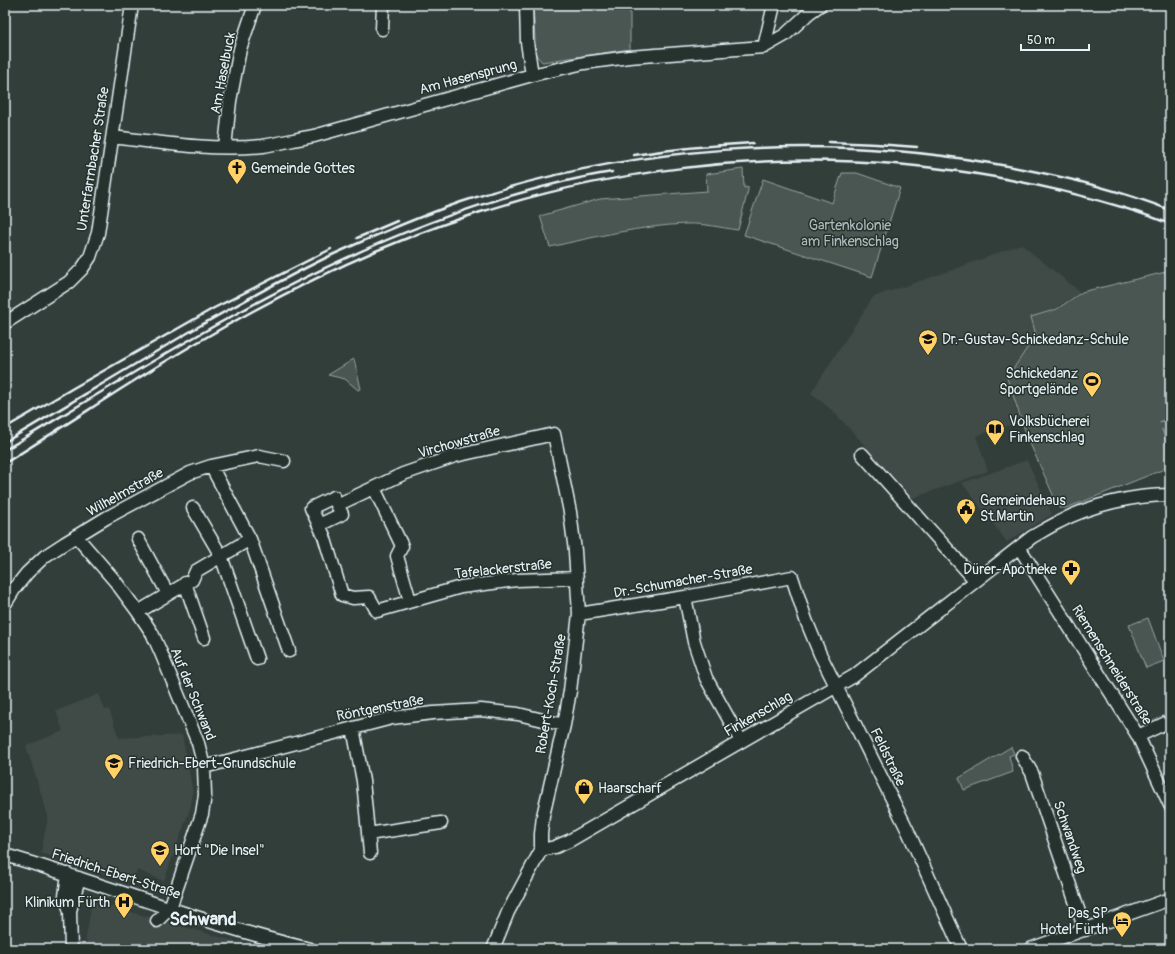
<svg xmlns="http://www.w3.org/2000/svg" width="1175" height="954" viewBox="0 0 1175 954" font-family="Pangolin,sans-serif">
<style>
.built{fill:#3f4b46}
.green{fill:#495651;stroke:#98a4a4}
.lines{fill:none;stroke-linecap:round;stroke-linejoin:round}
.minor-casing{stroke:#e8f1f8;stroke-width:15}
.minor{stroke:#26332d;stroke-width:12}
.rail{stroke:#e8f1f8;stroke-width:2.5}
.labels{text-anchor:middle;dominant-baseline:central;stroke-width:3;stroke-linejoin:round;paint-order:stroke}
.street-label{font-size:14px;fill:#e8f1f8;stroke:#26332d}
.poi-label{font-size:14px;fill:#e8f1f8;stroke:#26332d;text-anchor:start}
.park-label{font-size:14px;fill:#b0bbbe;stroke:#26332d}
.district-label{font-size:18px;font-weight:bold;fill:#e8f1f8;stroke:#26332d}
</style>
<rect width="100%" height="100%" fill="#323e39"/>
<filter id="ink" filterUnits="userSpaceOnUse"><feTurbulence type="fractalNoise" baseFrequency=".025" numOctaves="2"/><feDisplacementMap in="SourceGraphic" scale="8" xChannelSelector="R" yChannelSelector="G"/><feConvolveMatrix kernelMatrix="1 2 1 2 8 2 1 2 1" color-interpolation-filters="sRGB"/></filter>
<g filter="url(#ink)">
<path class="built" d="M1021,244L1080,292L1056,308L1031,317L1036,335L1006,378L1020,422L976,436L988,471L913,498L834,412L811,393L873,297L958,268Z
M1027,460L1052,514L1007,542L962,483Z
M99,694L105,710L109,709L119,738L182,735L193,793L190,809L164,881L137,870L133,883L117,877L41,853L48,816L26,746L63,731L56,711Z
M92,901L255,947L266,949H87L86,938Z"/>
<path class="green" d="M533,5H630V49L542,62L536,55Z
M743,169L744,188L748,187V190L738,230C722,228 703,223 686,224C640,226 594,237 550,247L540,216L600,199L707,191L706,174Z
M842,173H857L900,188L872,277L744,235L763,179L832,203Z
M1170,271V417L1160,422V423L1170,419V450L1162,429L1170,453V462L1162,470L1087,500L1066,508H1059L1028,439L1007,378L1036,335L1031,317L1057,309L1082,292Z
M354,359L361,389L358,390L345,379L328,375Z
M1148,618L1164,661L1146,668L1129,625Z
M1011,747L1014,754L1009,756L1013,772L964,790L959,778Z"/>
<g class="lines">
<defs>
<path id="minor" d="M526,5L527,42L532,75
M382,29L383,5
M764,47L774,5
M113,137C162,143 213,151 263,146C280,143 297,139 314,136L532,75L584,63L629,57L764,47L785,35L810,12L820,5
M225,147L230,101L240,49L255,5
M5,323L69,282L82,269L90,257L98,233L132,5
M862,454L975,580
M211,466L250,539L289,651
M374,488L402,546L397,556L410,601
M337,505L334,497L311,508L324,536L342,595L353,598L369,597L377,611L461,587L517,580L577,578
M193,508L221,556L257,659
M319,525L342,514L337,505L403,474L455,456L554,434L570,512L575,551L579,614L570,691L564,725L543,816L541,834V850L508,912L493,949
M76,536L115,581L138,612L152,633L161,653L198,743L204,767L205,795L202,814L170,908L157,921
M138,539L168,594
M1019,547L1138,736L1170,805
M185,583L204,638
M685,597L694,642L706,678L741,741
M5,604L15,588L27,573L45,556L65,543L106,518L190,473L211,466L259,456L284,461
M138,612L192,580L196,571L250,539
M579,614L685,597L792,577L806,620L820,654L907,829L961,949
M353,728L363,781L370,853
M1138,736L1170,721
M1022,756L1032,773L1085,930
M204,767L392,718L433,713L481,710L518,714L564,725
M368,834L441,823
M541,850L555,847L569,841L854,676L1032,537C1041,532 1049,527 1059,522C1090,505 1134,495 1170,495
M5,855C107,885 206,925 310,949
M68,874L65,896L70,911L71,949
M70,911L79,878
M1030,949L1170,899"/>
</defs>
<use href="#minor" class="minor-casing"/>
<use href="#minor" class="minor"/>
<path class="rail" d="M829,142L876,144L917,147
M634,155C673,149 713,145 753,143
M357,238L397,221
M5,428L75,387L214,308L331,249
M5,442C71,403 136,363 203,324C246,300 289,275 334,254C376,235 418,217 461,202C630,145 815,133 990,163C1050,173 1112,187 1170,210
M5,450C169,352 331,246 517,194C548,185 580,177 612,172
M5,463C44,439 82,414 121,389C203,337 289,288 378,250C576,166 784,140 995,177C1054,188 1114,202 1170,224"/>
</g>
</g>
<defs>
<symbol id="church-pin" viewBox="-11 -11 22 30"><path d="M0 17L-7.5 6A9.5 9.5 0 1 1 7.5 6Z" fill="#ffd166" stroke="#26332d"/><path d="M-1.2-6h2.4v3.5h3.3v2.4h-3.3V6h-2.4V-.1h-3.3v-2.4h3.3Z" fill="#111"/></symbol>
<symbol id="school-pin" viewBox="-11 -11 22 30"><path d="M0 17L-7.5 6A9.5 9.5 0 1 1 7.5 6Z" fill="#ffd166" stroke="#26332d"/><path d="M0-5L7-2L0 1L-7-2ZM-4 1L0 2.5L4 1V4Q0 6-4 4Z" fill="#111"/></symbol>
<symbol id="stadium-pin" viewBox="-11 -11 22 30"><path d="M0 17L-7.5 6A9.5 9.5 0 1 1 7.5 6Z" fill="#ffd166" stroke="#26332d"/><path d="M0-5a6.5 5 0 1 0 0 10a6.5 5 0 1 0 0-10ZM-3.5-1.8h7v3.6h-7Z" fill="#111"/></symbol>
<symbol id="library-pin" viewBox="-11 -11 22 30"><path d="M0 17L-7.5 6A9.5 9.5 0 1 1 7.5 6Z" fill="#ffd166" stroke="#26332d"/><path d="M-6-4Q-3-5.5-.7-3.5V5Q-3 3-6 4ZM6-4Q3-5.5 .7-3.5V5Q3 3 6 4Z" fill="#111"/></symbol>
<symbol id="civic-pin" viewBox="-11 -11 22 30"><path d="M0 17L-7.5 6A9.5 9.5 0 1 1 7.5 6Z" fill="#ffd166" stroke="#26332d"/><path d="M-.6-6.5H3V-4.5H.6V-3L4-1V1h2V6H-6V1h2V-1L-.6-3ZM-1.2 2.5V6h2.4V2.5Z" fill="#111"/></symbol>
<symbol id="pharmacy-pin" viewBox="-11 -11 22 30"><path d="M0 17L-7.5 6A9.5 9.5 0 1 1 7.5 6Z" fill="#ffd166" stroke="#26332d"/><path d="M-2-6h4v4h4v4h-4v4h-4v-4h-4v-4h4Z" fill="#111"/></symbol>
<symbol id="shop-pin" viewBox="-11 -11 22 30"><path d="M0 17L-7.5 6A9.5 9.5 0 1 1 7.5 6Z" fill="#ffd166" stroke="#26332d"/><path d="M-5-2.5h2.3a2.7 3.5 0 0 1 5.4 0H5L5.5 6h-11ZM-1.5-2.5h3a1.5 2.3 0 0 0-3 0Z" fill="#111"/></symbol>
<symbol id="hospital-pin" viewBox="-11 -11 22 30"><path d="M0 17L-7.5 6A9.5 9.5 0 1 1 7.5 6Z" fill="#ffd166" stroke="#26332d"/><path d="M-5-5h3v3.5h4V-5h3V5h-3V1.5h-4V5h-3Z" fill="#111"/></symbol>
<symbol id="hotel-pin" viewBox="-11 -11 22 30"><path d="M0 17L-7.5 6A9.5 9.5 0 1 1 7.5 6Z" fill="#ffd166" stroke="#26332d"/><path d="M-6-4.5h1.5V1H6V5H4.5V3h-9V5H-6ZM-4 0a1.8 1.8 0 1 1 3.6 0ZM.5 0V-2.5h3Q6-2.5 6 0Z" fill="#111"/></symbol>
</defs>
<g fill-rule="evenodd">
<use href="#church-pin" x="226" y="157" width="22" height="30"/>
<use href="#school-pin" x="917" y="328" width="22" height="30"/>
<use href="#stadium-pin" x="1081" y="370" width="22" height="30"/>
<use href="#library-pin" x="984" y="418" width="22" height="30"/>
<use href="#civic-pin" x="955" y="497" width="22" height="30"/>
<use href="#pharmacy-pin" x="1060" y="558" width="22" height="30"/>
<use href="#school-pin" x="103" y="752" width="22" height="30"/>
<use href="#shop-pin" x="573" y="777" width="22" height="30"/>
<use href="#school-pin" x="149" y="839" width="22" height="30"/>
<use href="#hospital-pin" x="113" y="891" width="22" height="30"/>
<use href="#hotel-pin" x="1111" y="910" width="22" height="30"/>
</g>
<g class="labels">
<g class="street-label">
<text transform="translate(223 73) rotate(-79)">Am Haselbuck</text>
<text transform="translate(468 77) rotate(-15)">Am Hasensprung</text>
<text transform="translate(93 159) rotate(-81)">Unterfarrnbacher Straße</text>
<text transform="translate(459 442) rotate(-16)">Virchowstraße</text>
<text transform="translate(125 492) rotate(-29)">Wilhelmstraße</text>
<text transform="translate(503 569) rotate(-6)">Tafelackerstraße</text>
<text transform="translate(683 581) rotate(-10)">Dr.-Schumacher-Straße</text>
<text transform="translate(1112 665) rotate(58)">Riemenschneiderstraße</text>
<text transform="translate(193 694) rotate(68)">Auf der Schwand</text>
<text transform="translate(551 694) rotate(-80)">Robert-Koch-Straße</text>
<text transform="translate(380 708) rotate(-11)">Röntgenstraße</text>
<text transform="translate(758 714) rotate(-30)">Finkenschlag</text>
<text transform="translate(888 757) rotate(64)">Feldstraße</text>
<text transform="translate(1070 837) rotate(71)">Schwandweg</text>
<text transform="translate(116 874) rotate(18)">Friedrich-Ebert-Straße</text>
</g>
<g class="poi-label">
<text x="251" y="168">Gemeinde Gottes</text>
<text x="942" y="339">Dr.-Gustav-Schickedanz-Schule</text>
<text x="1078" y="373" text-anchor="end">Schickedanz<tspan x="1078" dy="16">Sportgelände</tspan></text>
<text x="1009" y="421">Volksbücherei<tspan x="1009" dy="16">Finkenschlag</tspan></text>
<text x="980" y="500">Gemeindehaus<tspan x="980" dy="16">St.Martin</tspan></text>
<text x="1057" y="569" text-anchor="end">Dürer-Apotheke</text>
<text x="128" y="763">Friedrich-Ebert-Grundschule</text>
<text x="598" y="788">Haarscharf</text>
<text x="174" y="850">Hort "Die Insel"</text>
<text x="110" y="902" text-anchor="end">Klinikum Fürth</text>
<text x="1108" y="913" text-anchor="end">Das SP<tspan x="1108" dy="16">Hotel Fürth</tspan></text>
</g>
<g class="park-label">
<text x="850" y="225">Gartenkolonie<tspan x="850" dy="16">am Finkenschlag</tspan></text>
</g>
<g class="district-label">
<text x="203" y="919">Schwand</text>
</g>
</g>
<rect width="1175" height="954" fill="none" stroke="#26332d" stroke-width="20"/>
<rect x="10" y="10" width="1155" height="934" fill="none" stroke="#e8f1f8" stroke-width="1.5" filter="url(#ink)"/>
<path d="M1021 44v6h68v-6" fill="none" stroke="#e8f1f8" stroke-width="2"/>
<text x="1027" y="44" font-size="12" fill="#e8f1f8" stroke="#26332d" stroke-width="3" paint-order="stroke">50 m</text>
</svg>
